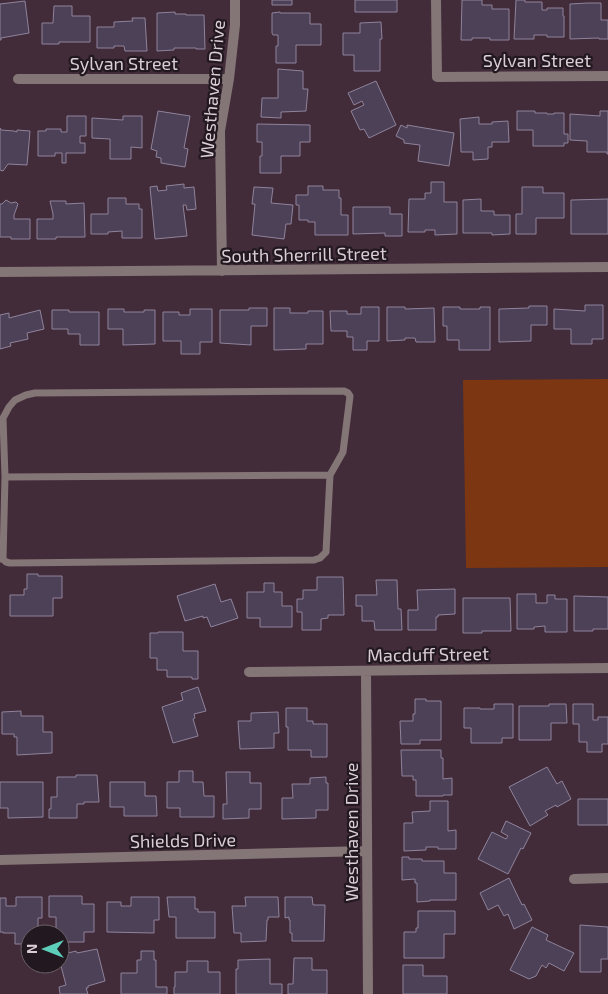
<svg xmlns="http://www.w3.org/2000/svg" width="608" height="994" viewBox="0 0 608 994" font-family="'Exo 2',sans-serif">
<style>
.green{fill:#7c3612}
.building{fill:#4c4157;stroke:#8f839c}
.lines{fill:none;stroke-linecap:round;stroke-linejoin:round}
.lane{stroke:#847576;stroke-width:7}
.street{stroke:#847576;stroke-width:10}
.labels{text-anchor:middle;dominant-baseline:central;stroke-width:4.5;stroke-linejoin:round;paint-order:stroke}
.street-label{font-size:18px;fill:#dbcdd5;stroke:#22181f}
</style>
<rect width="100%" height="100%" fill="#422c3a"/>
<path class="green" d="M608,379V567L466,568L463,380Z"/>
<path class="building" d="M272,0H292V5H272Z
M355,0H397V12H355Z
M462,0H482V5H492V9H509V40H490V38H472V40H461Z
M516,0H525V2H542V10H547V8H563V16H564V37H547V35H534V39H514Z
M25,1L29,33L1,38V40H0V4Z
M588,3H601V20H608V39H599V38L570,39V4Z
M54,6H72V16H90V42H59V44H42V23H53Z
M175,12V14H186V15H204L205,49H196V48H174V50L157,51V13Z
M280,12V13H310V24H321V45H296V63H276V46H278V35H273L272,33V13Z
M132,18H145L147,51H125L124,46H114V48H97V27H114V22L133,21Z
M381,22L382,39H380V71H354V55H343V33H360V23Z
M278,69L303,71V89H308L306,111L281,112V118L261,117L262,98H278Z
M376,81L396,125L369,138L364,129L360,130L351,111L364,105L362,101L354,105L348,93Z
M158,111L190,116L184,148L188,149L185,167L161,163V158L156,157L157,151L151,149Z
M517,111H535V113H547V114H554V113H564V134H568V143H564V146H533V130H517Z
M600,111H608V154H607V152H587V141L570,140V114L600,116Z
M67,116H86V136H80V143H85V153H66V163H62V153H55V156H38V131H46V129H61V132H67Z
M123,116H142V148L131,147V159H110V139L92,138V118L123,120Z
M479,117V124H492V122L508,121L509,142H492V147H488V159L473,160V152H461L460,119Z
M257,124L310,125V142H300V156H281V173H260V156H262V142H257Z
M401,125L407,128V125L454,133L449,166L418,161L420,145L404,143V140L396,136Z
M0,128L1,130L14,131L17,132V130L30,131L27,165L8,164L3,171L0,170Z
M431,182H444V202H457V234L435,235V230H425V232H408L409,199H425V193H431Z
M184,184V188L194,187L196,209L187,210L186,205H183L187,236L155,239L150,187L157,186L158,191L167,190L166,186Z
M308,186H323V190H339V198H341V215H348V235H315V222H308V220H299V205H296V195H308Z
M254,187L273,188L271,203L293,205L291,224H286L284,239L252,235L255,204H252Z
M522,187H543V193H564V218H536V234H516V214H522Z
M108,198H126V204H139V209H142V238H122V231L108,232V234H91V214H108Z
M481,199V211H494V215H510V234L492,235V233H463V200Z
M608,199V234H571V200Z
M6,200L11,203L16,202L18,204L14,215V219H30V239H11V237H0V204H2Z
M50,201H66V204L84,203L85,237H56V239H37V219H53V214Z
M353,207H390V214H402V236H385V233L353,234Z
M585,305H603V339H592V344H571V329H554V309L585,311Z
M529,306H547V325H531V341L499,342V309L529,308Z
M361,307H379V341H367V350H353V337H347V331H331L330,311H347V314H361Z
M387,307H405V309L434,308L435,342H416L415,338H405V340L387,341Z
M443,307H460V309H480V307H490V350H459V340H447V326H443Z
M249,308H267V326H251V345L220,343V310H249Z
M274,308H290V313H308V311H323V344H306V349L274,350Z
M108,309H124V312H144V310H155V344L123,345V329H108Z
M190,309H212V342H200V354H181V341H163V312H179V315H190Z
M40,310L44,329L27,333L28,339L10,343L11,346L0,349V315L9,313V318Z
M52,310H69V312H99V345H80V334H68V329H52Z
M27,574H38V576H62V598H53V616H10V595H24V589H27Z
M317,577H343L344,615H328V618L321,619V630H302V612H297V599H303V590H317Z
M376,580H397L398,609H401L402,630H375L374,621H362V606H356V595H377Z
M264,583H274V592H282V606H292V627H260V618H247V592H264Z
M215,584L221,602L231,599L238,618L211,627L207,617L203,618V616L185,621L177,596Z
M455,589V614L438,615V617H436V630H408V610H418L417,590Z
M517,594H536V603H547V595H555V599H567V632H545V626L534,627V629H517Z
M574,596L608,597V629H593V631H574Z
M463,598H510L511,631H482V633H463Z
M158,632H183V651H198V679H192V677H167V670H157V658H150V633H158Z
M198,687L206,711L194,714L195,718L193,719L198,736L173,743L162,707L183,700L181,693Z
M415,699H426V701H441V740H420V744H401L400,721H413V714H415Z
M494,704H513V738H502V743H471V728H464V708H480V709H494Z
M549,704H566L567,723H551V740H519V706H549Z
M573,704H593V720H598V717H608V744H602V752H587V742H579V724H573Z
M286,708H307V721H313V724H327V757H311V750H288V727H286Z
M21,711V716H43V732H52V753L17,755V737H14V734H2V712Z
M278,712L279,733H274V748L240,749L238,721H251V713Z
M401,750H441V758H443V779L452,778V795H443V796H416V780H413V776H402Z
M547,767L557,784L562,781L571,799L557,807L556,805L545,811L548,815L530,826L509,787Z
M179,771H193V782H203L204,796H214V817H180V808H167V782H179Z
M226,772H250V783H261V809H249V818L223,819V804H227Z
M76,775H97L99,802H84V804H77V818H49V809H51V797H57V777H76Z
M326,777V783H328V810H316V818L282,819V798H293L292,784H310V778Z
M0,782H43V817L8,818V808H0Z
M110,782H145V796H156L157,816H124V807H110Z
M578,799H608V825H578Z
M430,801H448V831L456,830V849H438V847H426V850L404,851V823H413L412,812L430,811Z
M506,821L531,833L523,849L521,848L508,874L478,859L492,832L506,839L508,836L501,832Z
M402,857H409V859H422V861H444V873H456V900H430V901L417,902V883H415V879L402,880Z
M509,878L522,905L524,904L532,920L514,929L508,914L504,916L498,905L488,910L480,893Z
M49,896H82V904H94V932H84V942H60V934H51V929H56V917H49Z
M16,897H42V918H38V931H39V934H30V944H15V933H3V932H0V898H6V906H16Z
M131,897H159V920H154V933L107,932V902H121V906H131Z
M167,897H195V909H198V912H215V938H176V917H169Z
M245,897H278L279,917H268V920H267L266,941L241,942V933H234L232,906H246Z
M285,897H312L313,905H325L324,941H292V933H290V920H289V917L285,918Z
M418,911H455V934H444V958H404V932H416V928H418Z
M580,925L608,927V959H601V972H580Z
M532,927L548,935L546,940L574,953L564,971L549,963L546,968L542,965L536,976L529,979L510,970Z
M97,949L105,981L88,986V988H86L88,994H60L59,987L66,985L61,966L63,965L60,955L76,951L77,953Z
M141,951H154V960H156V987H167V994H121V973H137V960H141Z
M294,958H312V970H327V994H288V984H293Z
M270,959V984H282V994H236V969H238V960Z
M187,961H208V972H220V994H174V987H175V972H187Z
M403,965H423V976H447V994H403Z"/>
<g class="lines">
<path class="lane" d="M5,477L330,475
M0,559H3L6,562L10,563L314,560L320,558L326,552L330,475L343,452L350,396L348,393L344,391L35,393L26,395L15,400L9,407L3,418L5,477L3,559"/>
<path class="street" d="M436,0L437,77L608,76
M18,79H229
M222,271L220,131L229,79L235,25V0
M0,272L608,267
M366,671L368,994
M249,672L608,668
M0,860L367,851
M574,879L608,878"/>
</g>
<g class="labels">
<g class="street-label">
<text x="537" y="60">Sylvan Street</text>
<text x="124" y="63">Sylvan Street</text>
<text transform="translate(212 89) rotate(-85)">Westhaven Drive</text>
<text transform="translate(304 254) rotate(-1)">South Sherrill Street</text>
<text transform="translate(428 654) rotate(-1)">Macduff Street</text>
<text transform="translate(351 832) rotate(-90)">Westhaven Drive</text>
<text transform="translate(183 840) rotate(-1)">Shields Drive</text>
</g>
</g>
<g transform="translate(45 949) rotate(270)"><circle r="24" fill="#22181f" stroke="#6c6068"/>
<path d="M0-4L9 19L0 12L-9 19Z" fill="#5dceb9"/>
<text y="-8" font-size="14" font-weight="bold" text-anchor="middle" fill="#dbcdd5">N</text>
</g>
</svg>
